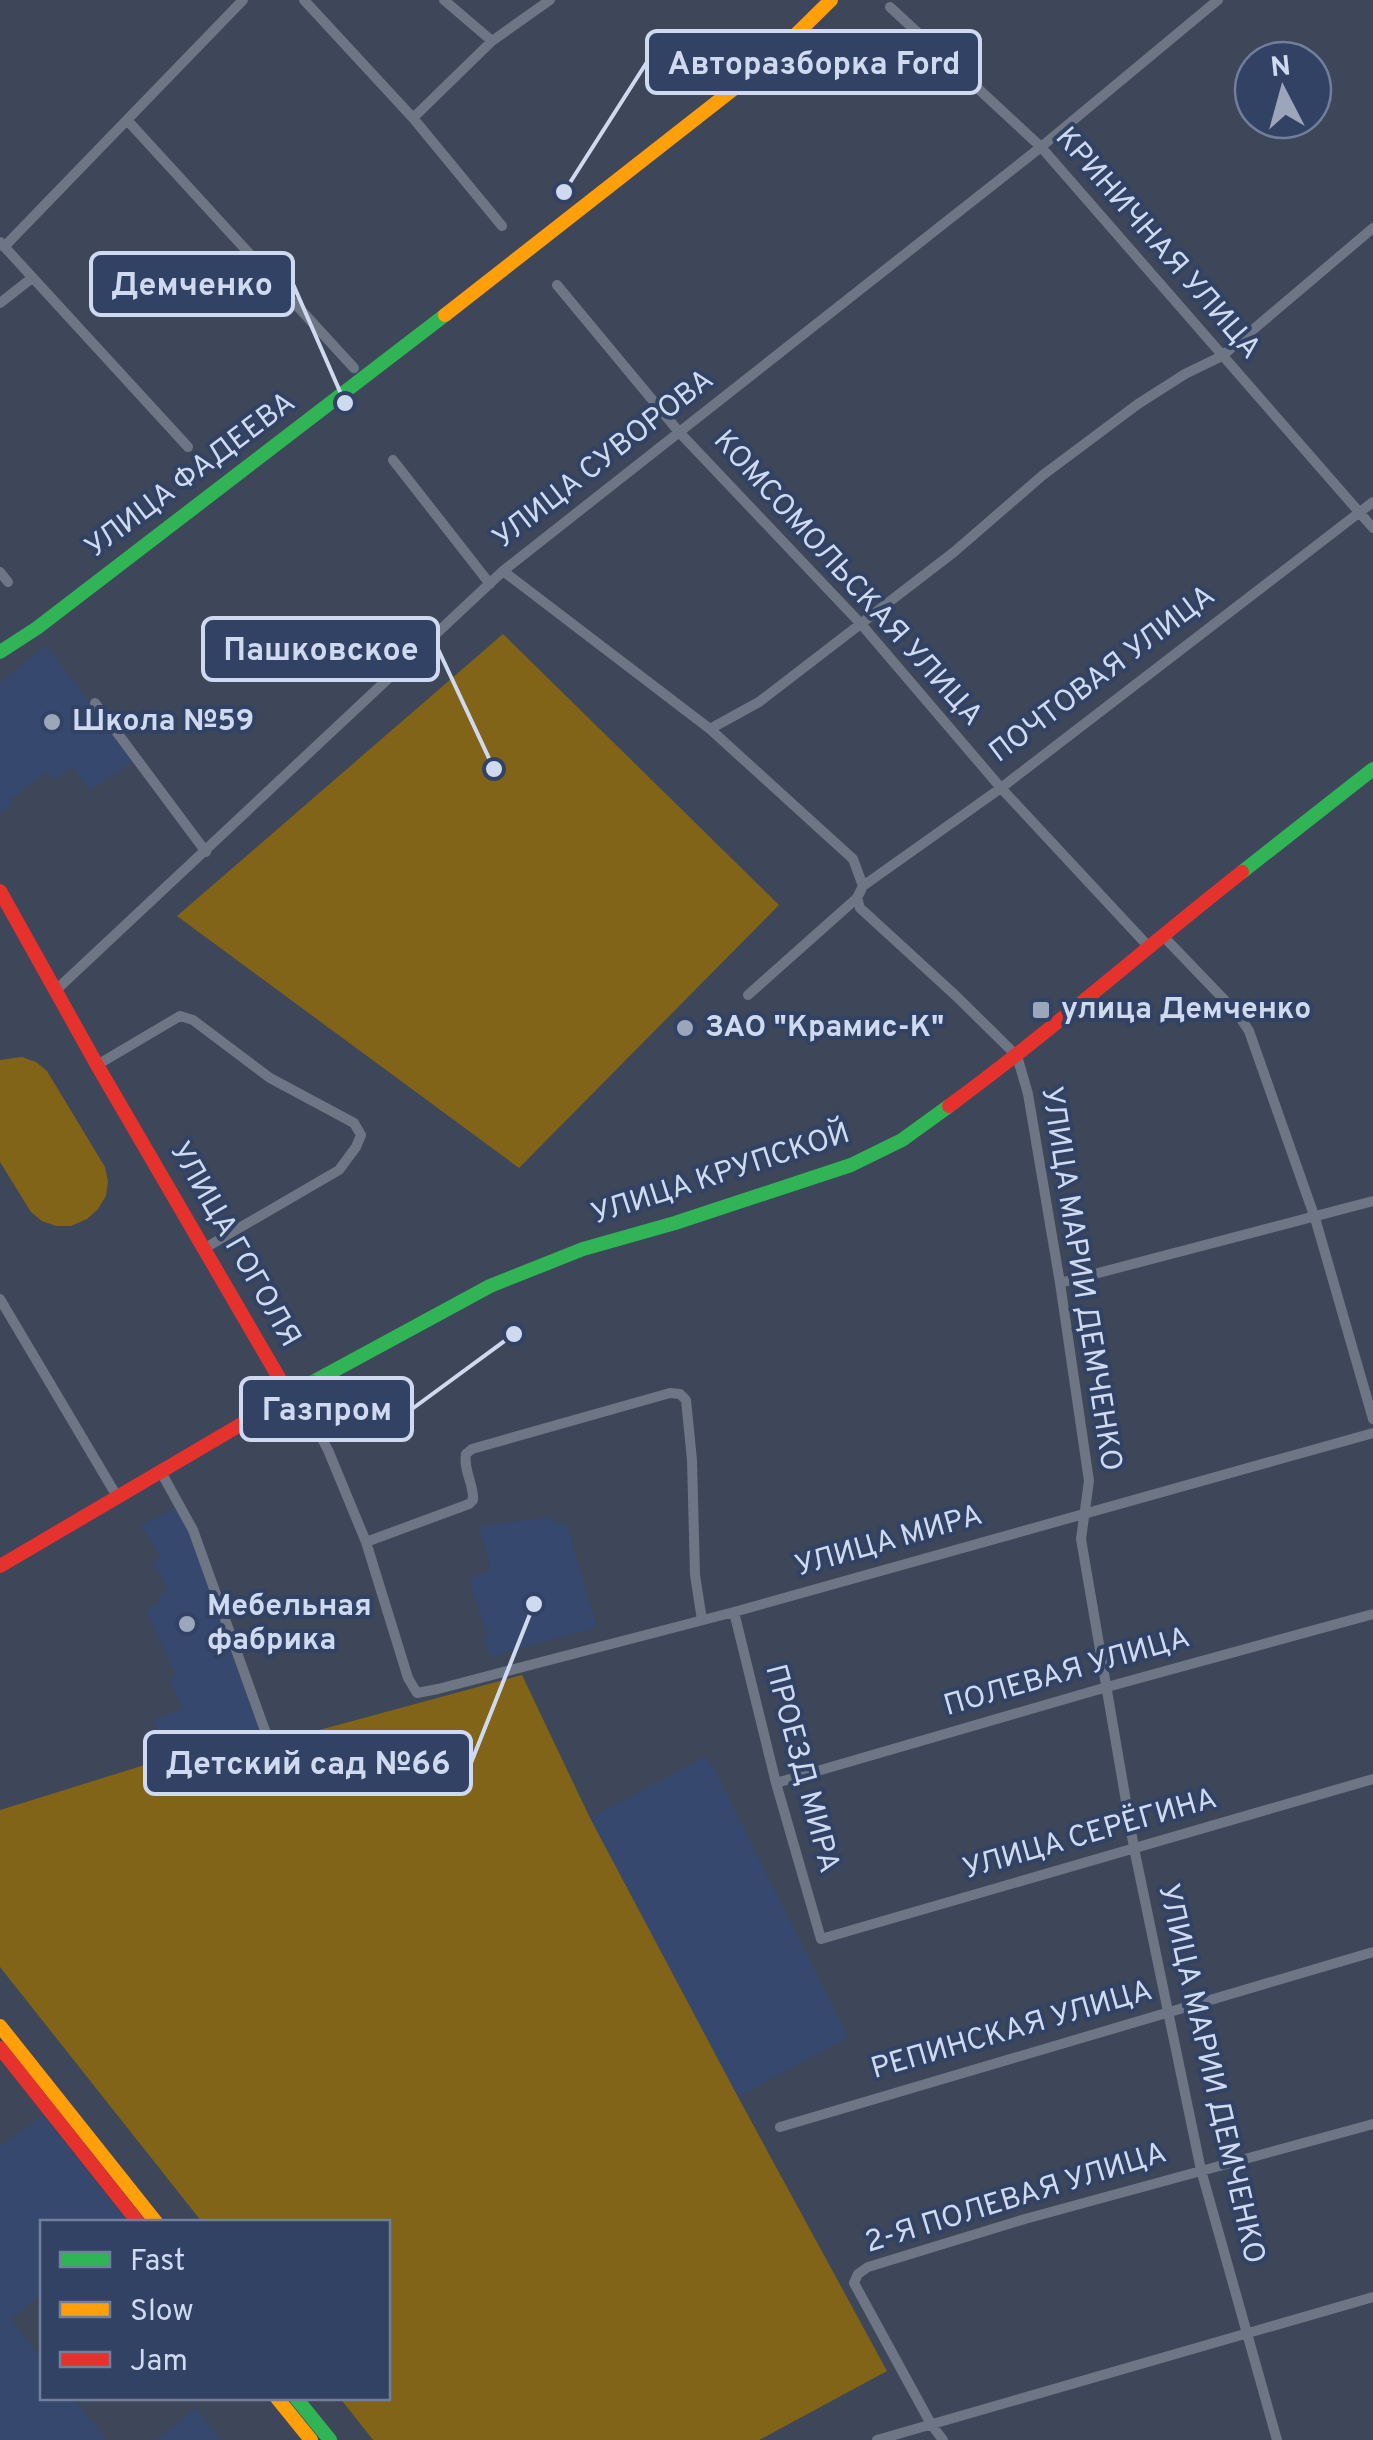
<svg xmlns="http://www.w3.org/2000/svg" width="1373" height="2440" viewBox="0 0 1373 2440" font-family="Overpass,sans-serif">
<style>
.built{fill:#36486e}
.green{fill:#816417}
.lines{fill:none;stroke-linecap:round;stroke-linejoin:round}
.street{stroke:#6e7584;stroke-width:10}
.fast{stroke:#30b455;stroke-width:14}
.slow{stroke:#ff9f0a;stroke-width:14}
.jam{stroke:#e5322d;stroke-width:14}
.poi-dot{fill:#9ca6bb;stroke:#324265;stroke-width:4}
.labels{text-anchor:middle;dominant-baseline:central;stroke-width:8;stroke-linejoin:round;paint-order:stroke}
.street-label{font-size:30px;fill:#cfdaf0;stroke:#324265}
.poi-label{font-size:30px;font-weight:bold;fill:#cfdaf0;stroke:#324265;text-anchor:start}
.leader{fill:none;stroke:#cfdaf0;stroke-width:4}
.callout-dot{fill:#cfdaf0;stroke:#324265;stroke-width:4}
.callout{fill:#324265;stroke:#cfdaf0;stroke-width:4}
.callout-label{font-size:32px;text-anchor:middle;font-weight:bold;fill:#cfdaf0}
</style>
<rect width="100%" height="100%" fill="#3e4659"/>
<path class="built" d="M46,645L133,761L90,790L72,767L54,780L46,772L10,800L13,804L0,814V683Z
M178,1507L197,1551L264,1745L156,1779L147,1756L153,1754L150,1745L161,1741L153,1720L183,1709L169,1679L176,1675L146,1611L161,1602L158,1596L168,1590L158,1571L151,1563L161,1558L141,1525Z
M550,1517L557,1524L566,1523L597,1627L490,1657L484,1638L488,1635L469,1581L473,1580V1576L491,1571L479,1526Z
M705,1757L714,1770L848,2037L738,2097L590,1818Z
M43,2115L128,2222H42V2294L11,2319L42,2359V2398H73L107,2440H0V2146Z
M196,2408L221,2440H156Z"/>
<path class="green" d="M503,634L779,905L519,1168L177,916Z
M22,1057L36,1062L47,1071L105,1167L108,1182L106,1196L98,1209L87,1219L71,1226H56L42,1221L31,1212L0,1162V1060Z
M522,1675L590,1818L738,2097L887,2371L759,2440H373L340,2398H388V2222H202L0,1967V1810L151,1763L157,1779L264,1745Z"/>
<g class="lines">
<path class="street" d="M304,0L413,118L502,226
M444,0L492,41
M890,7L1041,147L1373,528
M413,118L492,41L550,0
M127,120L354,368
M0,242L188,447
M4,247L243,0
M557,285L679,432L861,624L1001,788L1148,946
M0,303L32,278
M393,460L490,584
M503,571L710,729L853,859L863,886L857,898L860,908L955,995L1017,1056L1028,1094L1060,1283L1089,1481L1081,1539L1134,1848L1201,2170L1277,2440
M0,572L8,582
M95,703L206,852
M710,729L759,702L954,552L1043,475L1138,404L1185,374L1222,356L1373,228
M863,886L1001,788L1373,502
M1163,936L1238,1014L1249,1031L1315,1218L1373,1419
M55,991L503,571L1041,147L1218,0
M748,995L857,898
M97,1065L180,1016L193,1020L270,1078L354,1123L361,1135L356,1147L339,1170L205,1248
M1060,1283L1373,1201
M0,1299L118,1498
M289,1395L314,1424L328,1450L366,1542L408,1678L417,1693L438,1689L734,1612L1373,1433
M161,1472L193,1530L268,1739
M366,1542L469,1504L473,1500C474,1484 463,1470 466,1454L472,1449L670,1393L680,1394L686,1400L692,1460L695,1575L702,1620
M734,1612L776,1783L821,1939L1373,1779
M776,1783L1107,1687L1373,1614
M780,2127L1373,1952
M877,2440L1373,2297
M943,2440L931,2424L854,2283L858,2274L868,2267L1025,2219L1373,2124"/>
<path class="fast" d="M0,652L37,628L445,315
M1242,872L1373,769
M313,1382L490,1286L583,1249L675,1223L851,1165L902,1140L949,1106
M296,2398L330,2440"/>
<path class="slow" d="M445,315L768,62L831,0
M0,2026L156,2222
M277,2398L311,2440"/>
<path class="jam" d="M0,891L97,1065L289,1395
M949,1106C1050,1032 1144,949 1242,872
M0,1566L313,1382
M0,2048L138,2222"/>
</g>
<g class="poi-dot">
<circle cx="52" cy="722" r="10"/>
<rect x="1031" y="1000" width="20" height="20" rx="5"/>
<circle cx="685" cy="1028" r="10"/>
<circle cx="187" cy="1624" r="10"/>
</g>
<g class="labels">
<g class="street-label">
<text transform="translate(1157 244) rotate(49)">КРИНИЧНАЯ УЛИЦА</text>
<text transform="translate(604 460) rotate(-38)">УЛИЦА СУВОРОВА</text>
<text transform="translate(191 476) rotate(-37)">УЛИЦА ФАДЕЕВА</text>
<text transform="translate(847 579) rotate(48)">КОМСОМОЛЬСКАЯ УЛИЦА</text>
<text transform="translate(1103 675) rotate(-37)">ПОЧТОВАЯ УЛИЦА</text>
<text transform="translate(721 1175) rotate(-18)">УЛИЦА КРУПСКОЙ</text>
<text transform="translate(234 1245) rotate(60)">УЛИЦА ГОГОЛЯ</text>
<text transform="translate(1080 1279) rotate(81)">УЛИЦА МАРИИ ДЕМЧЕНКО</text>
<text transform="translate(889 1542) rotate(-16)">УЛИЦА МИРА</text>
<text transform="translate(1067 1673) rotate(-16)">ПОЛЕВАЯ УЛИЦА</text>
<text transform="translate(801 1769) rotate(75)">ПРОЕЗД МИРА</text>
<text transform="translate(1090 1835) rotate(-16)">УЛИЦА СЕРЁГИНА</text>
<text transform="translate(1012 2031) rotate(-16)">РЕПИНСКАЯ УЛИЦА</text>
<text transform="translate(1210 2074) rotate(77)">УЛИЦА МАРИИ ДЕМЧЕНКО</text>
<text transform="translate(1016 2199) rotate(-17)">2-Я ПОЛЕВАЯ УЛИЦА</text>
</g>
<g class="poi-label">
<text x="72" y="722">Школа №59</text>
<text x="1061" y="1010">улица Демченко</text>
<text x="705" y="1028">ЗАО "Крамис-К"</text>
<text x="207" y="1607">Мебельная<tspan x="207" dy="34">фабрика</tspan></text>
</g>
</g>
<path class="leader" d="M564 192L647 62M345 403L293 284M494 769L438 649M514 1334L412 1409M534 1604L471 1763"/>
<g class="callout-dot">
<circle cx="564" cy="192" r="10"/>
<circle cx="345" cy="403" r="10"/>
<circle cx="494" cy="769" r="10"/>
<circle cx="514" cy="1334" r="10"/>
<circle cx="534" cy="1604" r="10"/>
</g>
<g class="callout">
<rect x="647" y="31" width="333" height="62" rx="10"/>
<rect x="91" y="253" width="202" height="62" rx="10"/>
<rect x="203" y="618" width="235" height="62" rx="10"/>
<rect x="241" y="1378" width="171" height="62" rx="10"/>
<rect x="145" y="1732" width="326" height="62" rx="10"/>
</g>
<g class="callout-label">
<text x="814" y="74">Авторазборка Ford</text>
<text x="192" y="295">Демченко</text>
<text x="321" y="660">Пашковское</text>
<text x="327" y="1420">Газпром</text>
<text x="308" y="1774">Детский сад №66</text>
</g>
<rect x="40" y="2220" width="350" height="180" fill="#324265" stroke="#717f9d" stroke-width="2.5"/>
<rect x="60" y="2252" width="50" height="15" fill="#30b455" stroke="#717f9d" stroke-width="2.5"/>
<text x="130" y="2270" font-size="30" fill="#cfdaf0">Fast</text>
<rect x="60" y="2302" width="50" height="15" fill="#ff9f0a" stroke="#717f9d" stroke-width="2.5"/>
<text x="130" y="2320" font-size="30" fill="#cfdaf0">Slow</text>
<rect x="60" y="2352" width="50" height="15" fill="#e5322d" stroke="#717f9d" stroke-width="2.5"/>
<text x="130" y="2370" font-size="30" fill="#cfdaf0">Jam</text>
<g transform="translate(1283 90) rotate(354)"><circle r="48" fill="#324265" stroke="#717f9d" stroke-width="2.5"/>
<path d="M0-8L18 38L0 25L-18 38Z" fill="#9ca6bb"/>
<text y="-15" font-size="28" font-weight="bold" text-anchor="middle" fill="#cfdaf0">N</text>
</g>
</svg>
